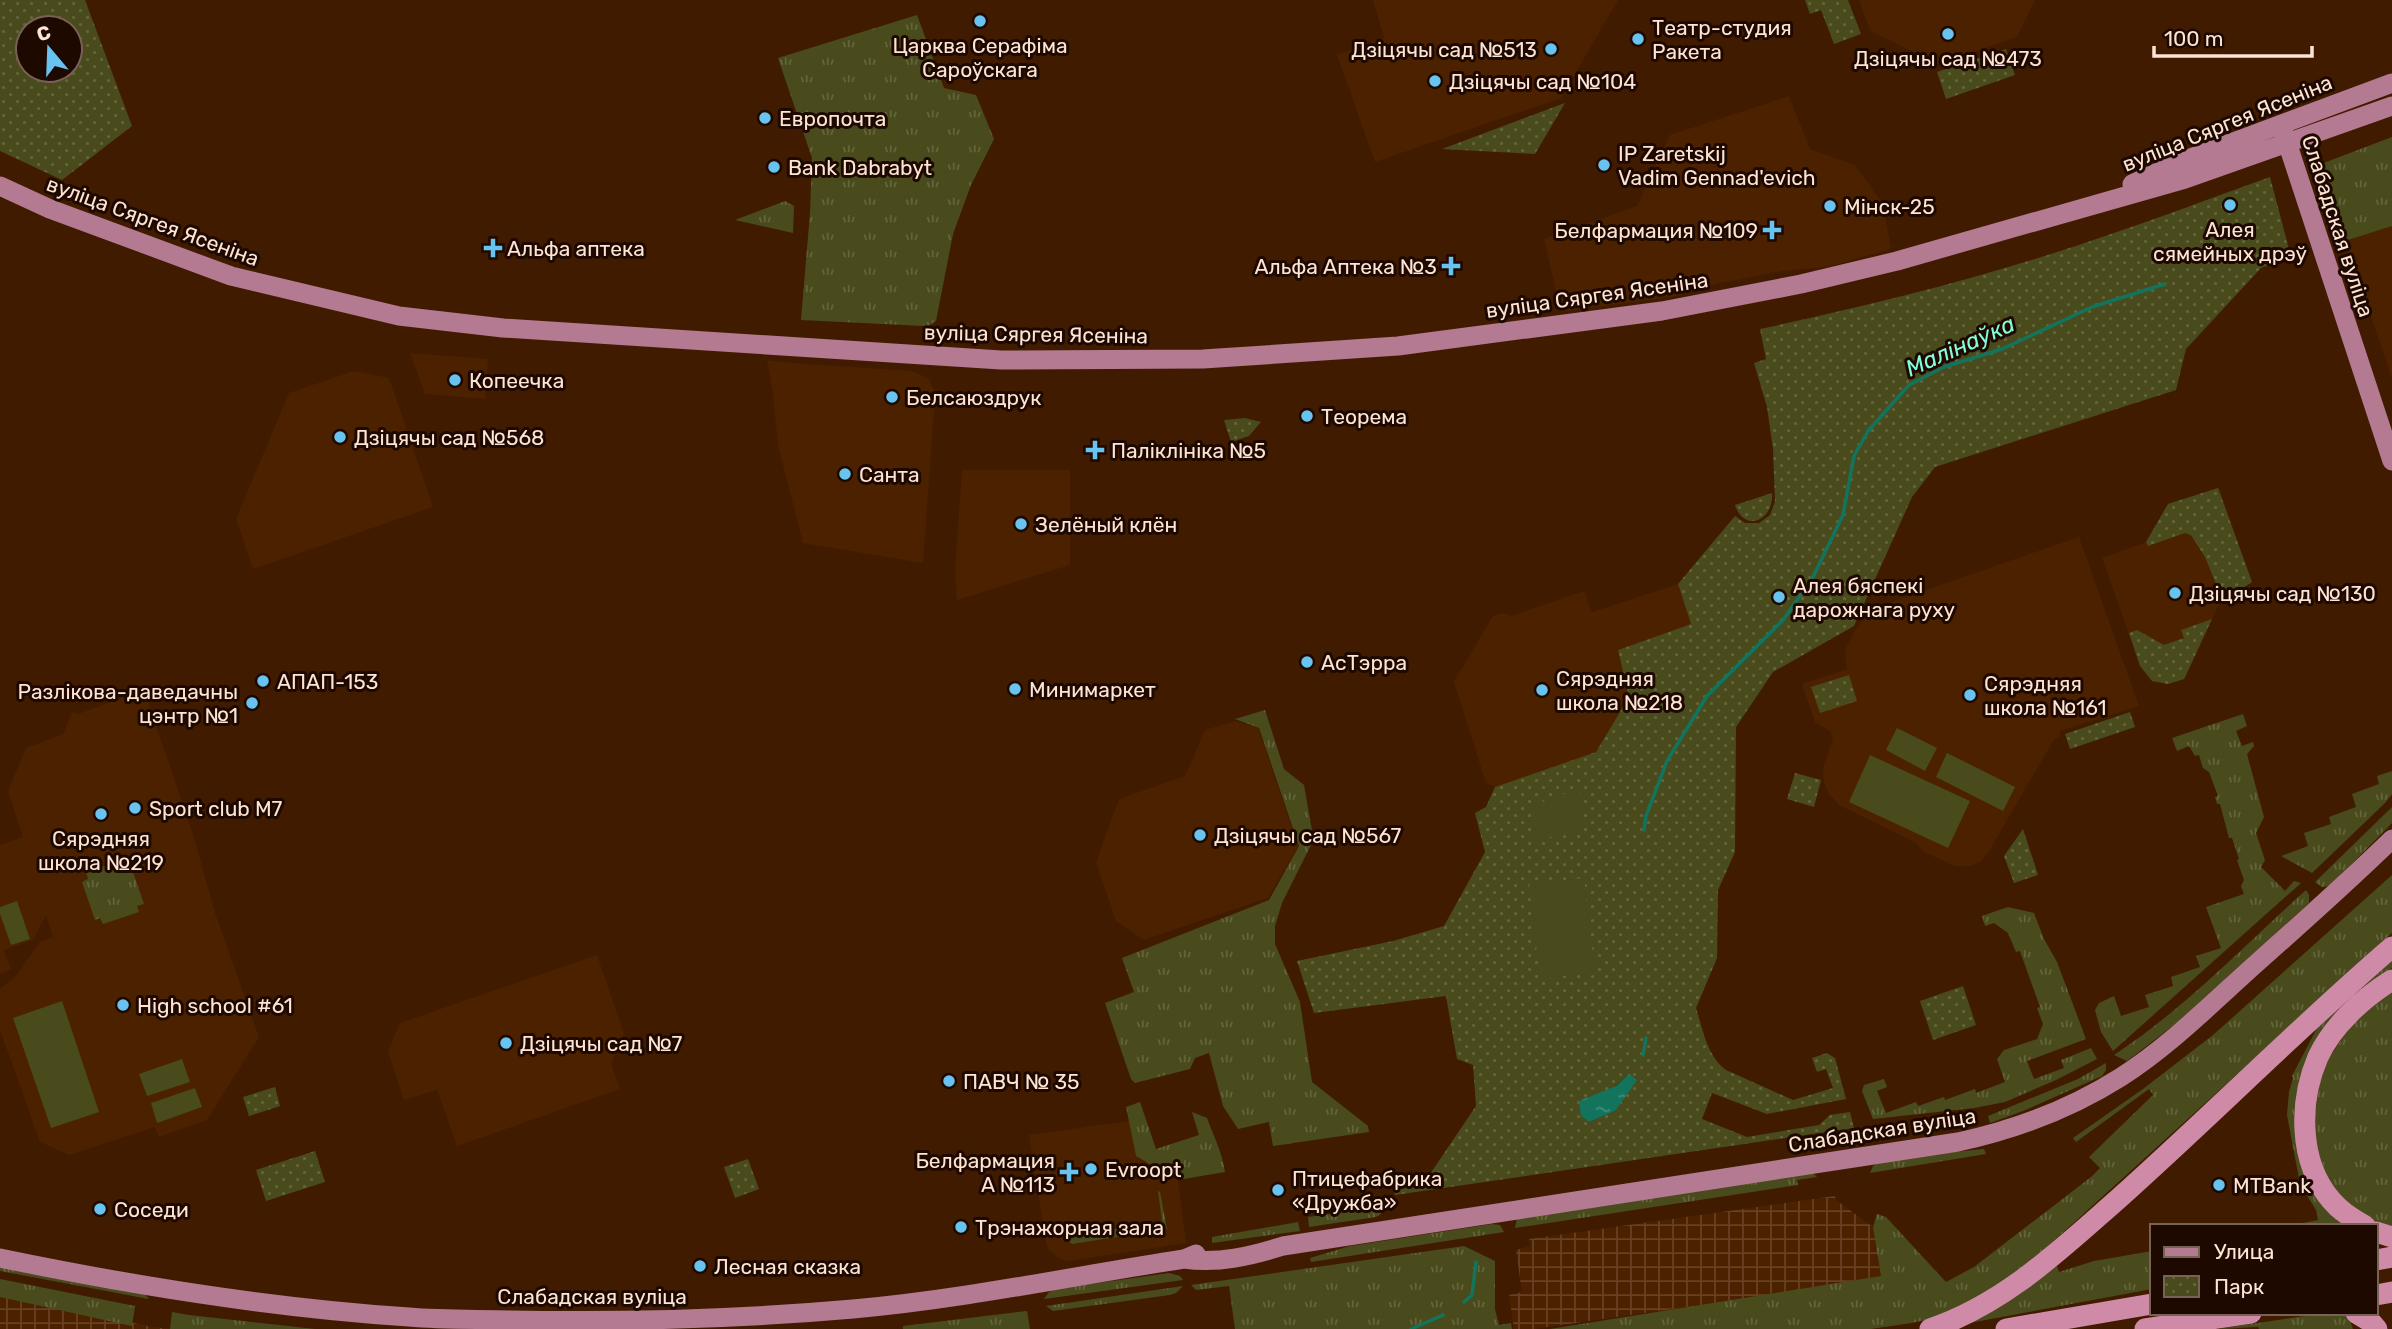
<svg xmlns="http://www.w3.org/2000/svg" width="2392" height="1329" viewBox="0 0 2392 1329" font-family="Rubik,sans-serif">
<style>
.built{fill:#4c2100}
.industrial{fill:url(#industrial-grid)}
.grass{fill:url(#grass-tufts)}
.park{fill:url(#park-dots);fill-rule:evenodd}
.pitch{fill:#494b1c}
.water{fill:url(#water-ripples)}
.lines{fill:none;stroke-linecap:round;stroke-linejoin:round}
.stream{stroke:#13745e;stroke-width:3.5}
.major{stroke:#b37a92;stroke-width:19}
.highway{stroke:#ce8aa7;stroke-width:21}
.poi-dot{fill:#69c3f1;stroke:#1e0900;stroke-width:2.5}
.labels{text-anchor:middle;dominant-baseline:central;stroke-width:6;stroke-linejoin:round;paint-order:stroke}
.poi-label{font-size:21px;fill:#fee4d5;stroke:#1e0900;text-anchor:start}
.street-label{font-size:21px;fill:#fee4d5;stroke:#1e0900}
.water-label{font-size:23px;font-style:italic;fill:#84feda;stroke:#1e0900}
</style>
<defs>
<pattern id="industrial-grid" width="8" height="8" patternUnits="userSpaceOnUse" patternTransform="scale(1.75)"><rect width="8" height="8" fill="#4c2100"/><path d="M0 4h8M4 0v8" fill="none" stroke="#674124"/></pattern>
<pattern id="grass-tufts" width="24" height="20" patternUnits="userSpaceOnUse" patternTransform="scale(1.75)"><rect width="24" height="20" fill="#494b1c"/><path d="M3 7l-1-3M5 7V3M7 7l1-3M15 17l-1-3M17 17v-4M19 17l1-3" fill="none" stroke="#64653c"/></pattern>
<pattern id="park-dots" width="8" height="8" patternUnits="userSpaceOnUse" patternTransform="scale(1.75)"><rect width="8" height="8" fill="#494b1c"/><path d="M2 2h.1M6 6h.1" fill="none" stroke="#64653c" stroke-width="1.8" stroke-linecap="round"/></pattern>
<pattern id="water-ripples" width="26" height="14" patternUnits="userSpaceOnUse" patternTransform="scale(1.75)"><rect width="26" height="14" fill="#13745e"/><path d="M2 4q2-2 4 0t4 0M15 11q2-2 4 0t4 0" fill="none" stroke="#428e7c"/></pattern>
</defs>
<rect width="100%" height="100%" fill="#411b00"/>
<path class="built" d="M1373,0H1618L1561,98L1375,162L1337,55L1384,38Z
M1859,0H2035L2017,37L1939,64L1870,31Z
M1789,96L1810,149L1855,165L1883,204L1891,249L1826,267L1783,271L1715,284L1676,296L1561,312L1544,239L1637,206L1670,135Z
M2392,226V378L2345,241Z
M410,353L488,359L485,399L425,394Z
M767,360L792,363L912,371L928,378L934,390L935,398L923,563L803,543L778,445L773,394Z
M354,371L389,378L433,507L253,569L236,519L289,393Z
M962,470H1070V565L957,600L955,571Z
M2219,488L2252,582L2219,604L2185,679L2168,684L2151,680L2140,665L2102,558L2146,542L2168,504Z
M2079,537L2139,706L2060,731V736L2053,741L1988,853L1980,862L1970,866H1955L1924,852L1916,843L1839,805L1829,794L1824,782L1823,767L1833,740L1830,731L1815,722L1802,684L1847,669L1845,650L1855,630L1874,608Z
M1678,584L1691,624L1618,650L1630,697L1596,752L1495,787L1486,783L1454,682L1493,616L1503,613L1511,616L1584,591L1592,612Z
M144,690L195,840L214,910L259,1037L207,1120L159,1137L155,1127L69,1155L40,1142L0,1030V989L16,976L40,942L53,937L46,915L33,940L4,950L11,969L0,974V845L23,837L8,791L26,748L63,734L72,712L78,714Z
M1235,721L1258,728L1298,846L1268,898L1144,940L1116,921L1096,862L1119,799L1185,776L1205,730Z
M597,955L624,1034L611,1064L620,1089L457,1146L437,1090L404,1100L388,1051L400,1023Z
M1129,1121L1136,1156L1178,1180L1186,1243L1069,1261L1060,1259L1049,1250L1046,1243L1029,1135Z"/>
<path class="industrial" d="M1835,1196L1836,1200L1873,1227L1881,1276L1735,1300L1534,1329H1514L1509,1295L1522,1292L1516,1250L1530,1246L1529,1239Z
M0,1293L152,1327L173,1329H0Z"/>
<path class="grass" d="M917,15L944,88L976,95L994,139L971,185L953,234L936,321L930,325L924,326L801,320L810,213L812,158L778,58Z
M2392,137V226L2345,241L2319,167L2321,164Z
M785,201L794,206L793,233L735,220Z
M1265,710L1284,769L1304,785L1313,836L1312,843L1282,903L1275,926V944L1300,1002L1312,1082L1368,1126L1369,1132L1273,1146L1269,1122L1238,1129L1223,1106L1209,1053L1195,1058L1190,1069L1135,1083L1131,1079L1105,1003L1134,992L1122,958L1269,900L1299,846L1259,728L1235,719Z
M2243,714L2247,726L2236,731L2242,746L2253,742L2254,746L2247,754L2264,817L2256,833L2265,860L2261,867L2285,891L2294,881L2301,883L2113,1051L2101,1032L2095,1010L2099,1003L2114,996L2121,1016L2149,1007L2145,995L2173,986L2171,977L2200,967L2196,956L2221,948L2206,907L2244,894L2241,886L2244,880L2237,860L2239,859L2232,838H2229L2220,804H2217L2215,797L2218,796L2209,772L2203,768L2199,755L2195,756L2189,746L2177,751L2172,738Z
M2392,771V794L2385,803L2312,873L2281,856L2308,846L2304,833L2331,824L2329,817L2356,807L2352,794L2379,784L2377,776Z
M2392,807V823L2330,886L2322,887L2315,882Z
M123,860L126,867L131,866L144,904L137,906L139,912L103,924L100,918L95,920L82,882L88,879L86,872Z
M2392,875V933L2024,1268C2001,1286 1974,1302 1947,1313C1923,1323 1896,1325 1871,1329H1550L1881,1276L1873,1227L1877,1214L1886,1217L1946,1282L1974,1267L2091,1177L2100,1168L2089,1157L2153,1095L2149,1089L2076,1142L2073,1138L2143,1089L2213,1035Z
M2306,890L2309,895V903L2179,1021L2127,1061L2114,1055C2184,1009 2244,946 2306,890Z
M2008,907L2034,913L2044,939L2057,962L2086,1039L2027,1061L2034,1079L2064,1068L2061,1060L2091,1048L2097,1059L2056,1080L2005,1102L1974,1108L1873,1119L1862,1091L1864,1085L1884,1079L1887,1087L1877,1091L1886,1113L1916,1102L1918,1106L1944,1097L1945,1100L1975,1089L1976,1093L2005,1082L1997,1059L2004,1050L2037,1039L2043,1024L2037,1008L2040,1007L2020,951L2016,952L2008,933L1994,923L1985,926L1982,916Z
M2392,958V968L2373,981L2332,1027L2300,1127L2354,1226H2288L2318,1220L2316,1210L2300,1184L2287,1115L2289,1092L2293,1078L2292,1076L2317,1028Z
M2392,989V1230L2370,1223L2329,1186L2312,1132L2322,1068L2352,1024Z
M2106,1063V1070L2102,1076L2023,1111L1990,1123L1988,1116L2078,1079Z
M1140,1102L1156,1149L1199,1135L1192,1112L1207,1118C1214,1137 1222,1152 1225,1172L1178,1180L1136,1156L1126,1107Z
M1984,1149L1986,1154L1870,1173L1873,1166L1884,1159Z
M1812,1172L1817,1177L1797,1180L1798,1185L1515,1228L1517,1218Z
M1158,1191L1160,1192L1167,1229L1072,1244L1063,1236L1061,1228L1065,1227L1068,1237L1162,1221Z
M1384,1207L1382,1213L1376,1217L1309,1227L1308,1217Z
M1298,1222L1300,1231L1212,1243V1237Z
M1492,1224L1500,1225L1504,1232L1311,1262L1310,1258L1350,1246Z
M1464,1246L1495,1261V1309L1499,1325L1511,1323L1512,1329H1235L1229,1286L1196,1290L1191,1285Z
M2152,1251V1289L1964,1324L2056,1263L2059,1272L2094,1261Z
M0,1264L144,1293L149,1299L0,1271Z
M1169,1273L1180,1276L1183,1280L1044,1299L1049,1292L1055,1289Z
M0,1279L135,1306L132,1326L0,1297Z
M1183,1286L1176,1293L1170,1295L1060,1310L1053,1311L1046,1306Z
M1027,1311L1030,1329H903V1326Z
M172,1312L189,1315L315,1329H170Z
M2325,1313L2354,1316L2374,1329H2362L2359,1321L2350,1320L2353,1329H2259L2258,1327L2217,1329Z"/>
<path class="park" d="M0,0H85L132,126L62,180L0,151ZM28,28H70V70H28Z
M1805,0H1848L1861,34L1834,44L1821,10L1810,14Z
M2006,49L2015,75L1946,99L1937,72Z
M1565,103L1535,154L1442,149Z
M2270,177L2291,257L2261,268L2186,349L2176,390L1935,467L1912,497L1854,626L1773,672L1736,727L1735,852L1718,890L1717,958L1696,1008C1703,1030 1707,1056 1726,1070L1793,1100L1833,1088L1826,1069L1817,1072L1812,1058L1827,1053L1835,1058L1846,1099L1767,1114L1712,1093L1702,1119L1747,1137L1819,1125L1830,1115L1850,1112L1854,1128L1395,1195L1392,1184L1428,1177L1476,1106L1473,1065L1457,1059L1446,996L1314,1013L1297,961L1393,941L1444,926L1485,852L1475,813L1486,807L1495,787L1596,752L1629,697L1618,650L1691,624L1678,584L1735,516L1745,523H1759L1770,515L1775,502L1773,449L1767,407L1754,363L1766,359L1760,329C1858,308 1957,284 2054,253C2126,230 2198,203 2270,177ZM1629,1074L1615,1111L1589,1122L1581,1116Z
M1245,418L1261,422L1249,436L1231,442L1224,420Z
M2218,488L2252,582L2223,601L2205,557L2191,535L2185,533L2148,546L2146,542L2168,504Z
M1772,493C1774,520 1745,534 1735,505Z
M2212,619L2184,679L2168,684L2152,681L2140,666L2129,633L2137,630L2164,645L2184,638L2181,630Z
M1849,675L1857,701L1820,713L1811,687Z
M2130,712L2135,727L2070,749L2065,734Z
M1795,773L1821,780L1814,807L1787,799Z
M2023,829L2038,875L2014,883L2004,856Z
M1963,986L1976,1025L1933,1040L1920,1001Z
M275,1087L280,1106L249,1116L243,1097Z
M315,1151L325,1182L266,1201L256,1170Z
M748,1159L759,1189L735,1198L724,1167Z"/>
<path class="pitch" d="M1897,728L1937,748L1925,771L1886,750Z
M1947,753L2015,787L2003,811L1936,777Z
M1870,755L1970,801L1948,848L1849,802Z
M1579,789L1584,833L1534,839L1530,806Z
M1584,878L1595,972L1540,979L1529,885Z
M17,901L30,939L11,945L0,914V907Z
M62,1001L99,1112L51,1128L13,1018Z
M182,1059L190,1082L147,1096L139,1074Z
M195,1088L202,1107L157,1123L151,1103Z"/>
<path class="water" d="M1629,1074L1637,1080L1615,1111L1589,1122L1581,1116L1579,1101L1616,1086Z"/>
<g class="lines">
<path class="stream" d="M1644,830L1646,816L1667,761L1707,696L1783,620L1812,579L1843,515L1854,456L1868,431L1909,385L1944,367L2002,349L2092,307L2165,284
M1643,1055L1646,1038
M1464,1302L1472,1295L1476,1262
M1411,1329L1443,1315"/>
<path class="major" d="M2281,124L2392,461
M2132,184L2180,162L2392,83
M0,186L50,209L231,276L399,316L503,328L1001,360L1203,359L1398,346L1662,311L1801,284L1897,261L2185,179L2392,106
M0,1258C135,1286 271,1308 409,1317C443,1320 477,1319 511,1320C625,1322 739,1319 853,1309C964,1299 1074,1276 1184,1259L1196,1254
M1184,1259C1219,1264 1251,1256 1283,1246L1958,1142C2014,1130 2072,1108 2121,1077C2171,1045 2214,1001 2259,961C2304,921 2349,881 2392,839"/>
<path class="highway" d="M2365,1226C2352,1218 2340,1211 2331,1200C2298,1161 2299,1101 2318,1057C2333,1025 2363,998 2392,980
M2376,1232L2392,1237
M2376,1260L2392,1257
M2376,1295L2392,1292
M2356,1313L2371,1322L2377,1329
M1930,1329C2004,1304 2059,1251 2117,1200C2210,1117 2298,1028 2392,947
M2006,1329L2152,1304
M2145,1329L2251,1313"/>
</g>
<g class="poi-dot">
<circle cx="980" cy="21" r="7"/>
<circle cx="1948" cy="34" r="7"/>
<circle cx="1638" cy="39" r="7"/>
<circle cx="1551" cy="49" r="7"/>
<circle cx="1435" cy="81" r="7"/>
<circle cx="765" cy="118" r="7"/>
<circle cx="1604" cy="165" r="7"/>
<circle cx="774" cy="167" r="7"/>
<circle cx="2230" cy="205" r="7"/>
<circle cx="1830" cy="206" r="7"/>
<path d="M1768.5 219.5h7v7h7v7h-7v7h-7v-7h-7v-7h7z"/>
<path d="M489.5 237.5h7v7h7v7h-7v7h-7v-7h-7v-7h7z"/>
<path d="M1447.5 255.5h7v7h7v7h-7v7h-7v-7h-7v-7h7z"/>
<circle cx="455" cy="380" r="7"/>
<circle cx="892" cy="397" r="7"/>
<circle cx="1307" cy="416" r="7"/>
<circle cx="340" cy="437" r="7"/>
<path d="M1091.5 439.5h7v7h7v7h-7v7h-7v-7h-7v-7h7z"/>
<circle cx="845" cy="474" r="7"/>
<circle cx="1021" cy="524" r="7"/>
<circle cx="2175" cy="593" r="7"/>
<circle cx="1779" cy="597" r="7"/>
<circle cx="1307" cy="662" r="7"/>
<circle cx="263" cy="681" r="7"/>
<circle cx="1015" cy="689" r="7"/>
<circle cx="1542" cy="690" r="7"/>
<circle cx="1970" cy="695" r="7"/>
<circle cx="252" cy="703" r="7"/>
<circle cx="135" cy="808" r="7"/>
<circle cx="101" cy="814" r="7"/>
<circle cx="1200" cy="835" r="7"/>
<circle cx="123" cy="1005" r="7"/>
<circle cx="506" cy="1043" r="7"/>
<circle cx="949" cy="1081" r="7"/>
<circle cx="1091" cy="1169" r="7"/>
<path d="M1065.5 1161.5h7v7h7v7h-7v7h-7v-7h-7v-7h7z"/>
<circle cx="2219" cy="1185" r="7"/>
<circle cx="1278" cy="1190" r="7"/>
<circle cx="100" cy="1209" r="7"/>
<circle cx="961" cy="1227" r="7"/>
<circle cx="700" cy="1266" r="7"/>
</g>
<g class="labels">
<g class="poi-label">
<text x="1652" y="27">Театр-студия<tspan x="1652" dy="24">Ракета</tspan></text>
<text x="980" y="45" text-anchor="middle">Царква Серафіма<tspan x="980" dy="24">Сароўскага</tspan></text>
<text x="1537" y="49" text-anchor="end">Дзіцячы сад №513</text>
<text x="1948" y="58" text-anchor="middle">Дзіцячы сад №473</text>
<text x="1449" y="81">Дзіцячы сад №104</text>
<text x="779" y="118">Европочта</text>
<text x="1618" y="153">IP Zaretskij<tspan x="1618" dy="24">Vadim Gennad'evich</tspan></text>
<text x="788" y="167">Bank Dabrabyt</text>
<text x="1844" y="206">Мінск-25</text>
<text x="2230" y="229" text-anchor="middle">Алея<tspan x="2230" dy="24">сямейных дрэў</tspan></text>
<text x="1758" y="230" text-anchor="end">Белфармация №109</text>
<text x="507" y="248">Альфа аптека</text>
<text x="1437" y="266" text-anchor="end">Альфа Аптека №3</text>
<text x="469" y="380">Копеечка</text>
<text x="906" y="397">Белсаюздрук</text>
<text x="1321" y="416">Теорема</text>
<text x="354" y="437">Дзіцячы сад №568</text>
<text x="1111" y="450">Паліклініка №5</text>
<text x="859" y="474">Санта</text>
<text x="1035" y="524">Зелёный клён</text>
<text x="1793" y="585">Алея бяспекі<tspan x="1793" dy="24">дарожнага руху</tspan></text>
<text x="2189" y="593">Дзіцячы сад №130</text>
<text x="1321" y="662">АсТэрра</text>
<text x="1556" y="678">Сярэдняя<tspan x="1556" dy="24">школа №218</tspan></text>
<text x="277" y="681">АПАП-153</text>
<text x="1984" y="683">Сярэдняя<tspan x="1984" dy="24">школа №161</tspan></text>
<text x="1029" y="689">Минимаркет</text>
<text x="238" y="691" text-anchor="end">Разлікова-даведачны<tspan x="238" dy="24">цэнтр №1</tspan></text>
<text x="149" y="808">Sport club M7</text>
<text x="1214" y="835">Дзіцячы сад №567</text>
<text x="101" y="838" text-anchor="middle">Сярэдняя<tspan x="101" dy="24">школа №219</tspan></text>
<text x="137" y="1005">High school #61</text>
<text x="520" y="1043">Дзіцячы сад №7</text>
<text x="963" y="1081">ПАВЧ № 35</text>
<text x="1055" y="1160" text-anchor="end">Белфармация<tspan x="1055" dy="24">А №113</tspan></text>
<text x="1105" y="1169">Evroopt</text>
<text x="1292" y="1178">Птицефабрика<tspan x="1292" dy="24">«Дружба»</tspan></text>
<text x="2233" y="1185">MTBank</text>
<text x="114" y="1209">Соседи</text>
<text x="975" y="1227">Трэнажорная зала</text>
<text x="714" y="1266">Лесная сказка</text>
</g>
<g class="street-label">
<text transform="translate(2227 123) rotate(-22)">вуліца Сяргея Ясеніна</text>
<text transform="translate(153 221) rotate(20)">вуліца Сяргея Ясеніна</text>
<text transform="translate(2338 226) rotate(72)">Слабадская вуліца</text>
<text transform="translate(1597 295) rotate(-8)">вуліца Сяргея Ясеніна</text>
<text transform="translate(1036 334) rotate(1)">вуліца Сяргея Ясеніна</text>
<text transform="translate(1882 1130) rotate(-9)">Слабадская вуліца</text>
<text x="592" y="1296">Слабадская вуліца</text>
</g>
<g class="water-label">
<text transform="translate(1960 346) rotate(-24)">Малінаўка</text>
</g>
</g>
<rect x="2150" y="1224" width="228" height="91" fill="#1e0900" stroke="#786155" stroke-width="2"/>
<rect x="2164" y="1247" width="35" height="10" fill="#b37a92" stroke="#786155" stroke-width="2"/>
<text x="2214" y="1259" font-size="21" fill="#fee4d5">Улица</text>
<rect x="2164" y="1276" width="35" height="21" fill="url(#park-dots)" stroke="#786155" stroke-width="2"/>
<text x="2214" y="1294" font-size="21" fill="#fee4d5">Парк</text>
<g transform="translate(49 49) rotate(341)"><circle r="33" fill="#1e0900" stroke="#786155" stroke-width="2"/>
<path d="M0-5L12 26L0 18L-12 26Z" fill="#69c3f1"/>
<text y="-10" font-size="19" font-weight="bold" text-anchor="middle" fill="#fee4d5">С</text>
</g>
<path d="M2154 46v10h158v-10" fill="none" stroke="#fee4d5" stroke-width="3.5"/>
<text x="2164" y="46" font-size="21" fill="#fee4d5" stroke="#1e0900" stroke-width="5" paint-order="stroke">100 m</text>
</svg>
